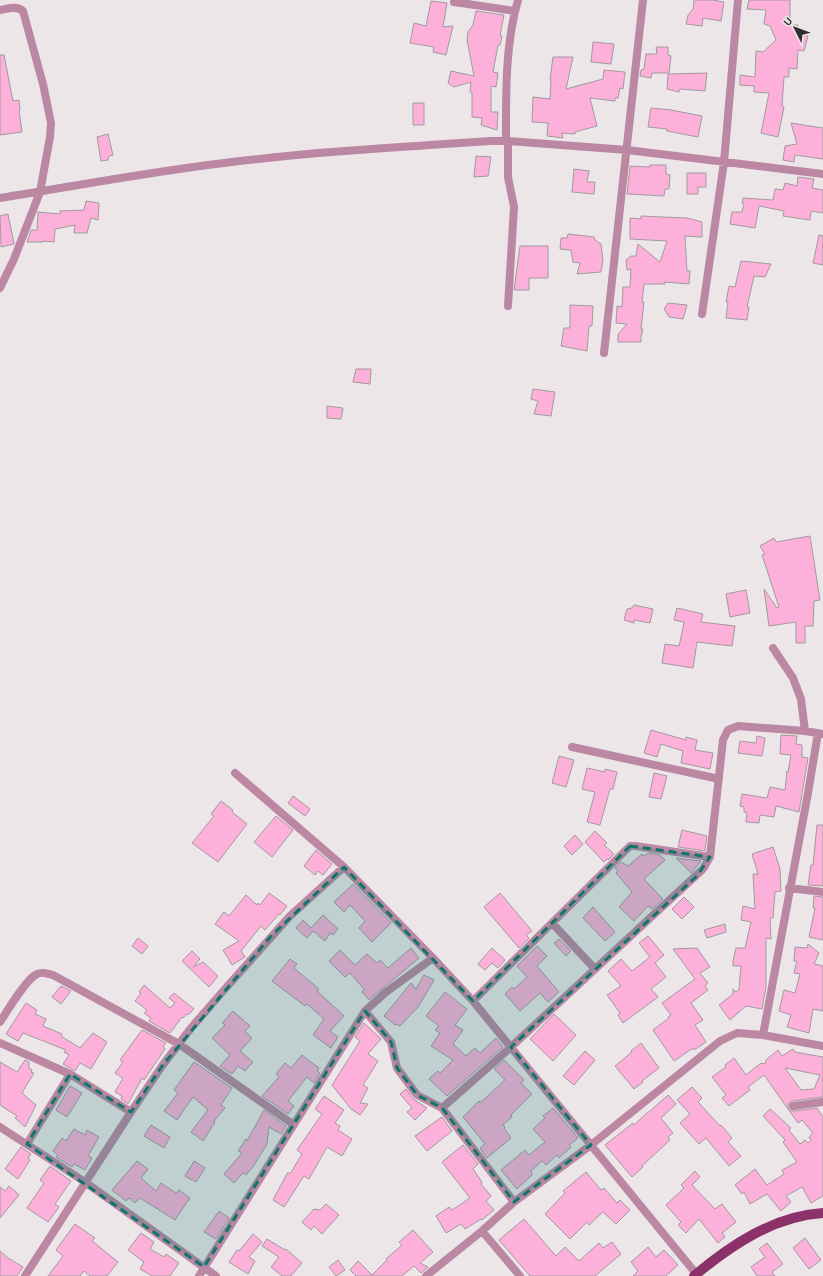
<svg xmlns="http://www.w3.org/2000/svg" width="823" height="1276" viewBox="0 0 823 1276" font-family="Karla,sans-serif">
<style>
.building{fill:#fdb1da;stroke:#a09a9d;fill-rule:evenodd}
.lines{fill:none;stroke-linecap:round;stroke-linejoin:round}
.street{stroke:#bb87a3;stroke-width:8}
.primary{stroke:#8c3169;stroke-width:10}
.marked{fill:#0f766e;fill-opacity:0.2;stroke:#0f766e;stroke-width:3;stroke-dasharray:8 5;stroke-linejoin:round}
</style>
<rect width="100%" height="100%" fill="#ede6e9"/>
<path class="building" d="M694,0H713L724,2L721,21L703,18L702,26L686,24L688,15L693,9Z
M749,0H790V25H798V29L803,35L808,36L804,51L798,50L797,69L789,68V77H784L782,106L784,107L778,137L761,133L769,93L754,92V86L740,85V75L755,77L756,51L763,52L776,40L770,26L764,24L766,10L747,9Z
M431,1L447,3L443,27L453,26L446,55L433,52L434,47L410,43L414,23L426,26Z
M476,11L504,15L500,35L502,36L500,45H498L493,72L498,73L496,87L491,86V112H498L497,130L481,125L482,118L472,117V93L470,92L471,82L454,87L448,83L451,71L474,76L467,40L468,32L473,25Z
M593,42L614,44L611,64L591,62Z
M656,47H668V55L671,56L669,73H652L651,78L640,76L641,70L644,69L646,54H657Z
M0,55H4L13,101L19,100L20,110L19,111L22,132L0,135Z
M553,57H573L566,89L603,79L604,70L625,72L623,89L620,88L618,98H615V101L590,98L597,126L575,132V134L562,133L563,138L547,136L548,123L532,122L533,97L550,99L551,79H550Z
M707,73L705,91L680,89L679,92L667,89L668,74Z
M413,103H424V125H413Z
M651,108L671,110L702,116L698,137L667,131V129L648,127Z
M791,123L823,128V159L795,155L794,162L783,160L785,146L797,144Z
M108,134L113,155L109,156L108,160L101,161L97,137Z
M476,156L491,157L488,176L474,177Z
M650,165H666V174L670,175L669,189H665L664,196L627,194L630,166L650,167Z
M574,169L589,171L587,182H595L594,194L572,192Z
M687,173H706V187H698V194H687Z
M798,177L814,179L812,188L823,190V213L811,211L810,220L783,216L784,211L759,206L755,228L730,224L732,212H742L744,203H742L743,198L773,200L775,189L783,190L785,183L797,186Z
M86,201L99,203L98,220L91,218L87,233H74L75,225L55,229L54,242L43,241V242H27L31,230H37L38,212L60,214V211L84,210Z
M8,214L14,244L1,247L0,216Z
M641,216L687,218L702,222V237L685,236L687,271H690L689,284L664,282L665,284H644L642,302H644L641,329H643L641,336V342H618V334L627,324L616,323L617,306L622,307L623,287H630L631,269L627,270L626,260L631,256H636L638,244L660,262L667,241L630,239V218L641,219Z
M568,234L594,237L595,240L601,244L603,260L601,272L577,274L580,263L573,262L571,250L560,249L561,238H567Z
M819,235L823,236V265L813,263Z
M520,246H548V278H529V290H514Z
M741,261L771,264L765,277L754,276L747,307H749L747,320L726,318L728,302H726L729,286L735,287Z
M668,303L687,305L683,319L669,317L664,309Z
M570,305L593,306L592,326H589L587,351L561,346L564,328H570Z
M356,369H371L370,384L353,382Z
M533,389L555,392L551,416L534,414L538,401L531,399Z
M327,406L343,408L341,419L327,418Z
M810,536L820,600L814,601L813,626H805V643H796V622L769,626L764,589L777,608L779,607L762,555L765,554L760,546L774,538L776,542Z
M746,590L750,613L730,617L726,594Z
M634,605L653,609L650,623L634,620V623L624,620L627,609L632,608Z
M677,608L703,614L701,622L735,626L732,646L697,642L693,668L662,663L665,644L679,646L680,642L684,622L674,620Z
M651,730L686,740V737L697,740L695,750L713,753L710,769L681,763L683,751L661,744L657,757L644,753Z
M781,735L797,736L796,744L802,745V757L808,758L799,812L776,806L774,817L760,815L759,823L746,822L747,813L744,812V807L740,806L742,794L767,798L770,787L785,790L787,771L788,772L791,755L780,754Z
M757,736L765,738L762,756L738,753L740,741L756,743Z
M559,756L574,760L566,787L552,783Z
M587,768L605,772V769L617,772L613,789H610L600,825L587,822L595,792L582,789Z
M654,773L667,776L661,799L649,797Z
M293,796L310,809L305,816L288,803Z
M221,801L233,810L232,812L247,824L218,862L192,843L214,816L211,814Z
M276,816L293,830L272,857L254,842Z
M817,825H823V886L808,885L811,865H813Z
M682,830L707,836L705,851L678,847Z
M595,831L607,843L604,845L614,854L608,860L607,859L604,862L585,842Z
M575,835L583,844L572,855L564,846Z
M773,847L780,869L781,891L775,892L773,918H770L771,939L766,938V987L762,1009L746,1006L730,1020L719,1005L733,994V989L736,992L739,989L741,966H733V961L736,948H745L751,922L741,920L743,906L755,909L753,874H758L752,854Z
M316,850L332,864L323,875L318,871L315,875L304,866Z
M648,853L660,855L665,860L644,879L663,899L652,909L648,906L634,921L619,907L632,892L616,873L618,871L615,868L621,862L628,866L642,854L644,856Z
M676,858L701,861L691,873Z
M353,884L391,923L372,942L359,928L365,921L350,905L344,912L334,902Z
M269,893L287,906L280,915L279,914L265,930L261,926L241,951L245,957L232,965L223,950L239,941L215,924L224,912L229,916L246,895L257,905L258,903L260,905Z
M500,893L532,931L526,935L529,938L519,948L484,907Z
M814,896L823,897V940L809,937L815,908H813Z
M684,897L694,907L682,919L672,909Z
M593,907L615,932L605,941L583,918Z
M323,915L338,929L333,935L330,933L325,941L313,931L307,938L296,928L303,920L311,928Z
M725,924L726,932L707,938L704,930Z
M648,936L664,955L655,963L666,977L651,989L658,997L623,1023L618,1015L620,1013L607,995L621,986L608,971L621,959L632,971L650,957L639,943Z
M138,938L148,946L142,954L132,946Z
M559,939L571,951L566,956L554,943Z
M808,944L819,953L814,964L823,966V1011L813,1009L809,1033L787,1027L791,1015L779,1011L784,990L795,993L800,974L794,973L797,961H794L795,947L807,948Z
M537,946L547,956L537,966L559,992L548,1002L540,993L520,1011L505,994L512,987L514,989L527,977L517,966Z
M411,948L419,958L369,1000L362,992L364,989L350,973L345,977L329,961L340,950L355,965L367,954L377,963L380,960L388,968Z
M492,948L505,960L498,968L492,963L485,970L478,964Z
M697,948L710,967L700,973L708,983L705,986L708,990L691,1003L703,1020L695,1025L706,1042L694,1050L693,1048L674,1061L653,1030L669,1018L668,1017L671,1015L662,1003L695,979L673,949Z
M192,951L200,959L193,967L203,962L218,976L209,987L182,961Z
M290,959L297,964L294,968L319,989L317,991L344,1016L330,1031L338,1037L331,1048L313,1035L324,1019L307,1004L305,1006L272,981Z
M424,975L434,980L418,1007L400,1026L396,1024L395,1025L384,1016L411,983L416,989Z
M144,985L170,1008L175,1003L169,998L174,993L194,1009L188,1015L187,1014L183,1018L182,1017L170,1033L149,1021L151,1018L144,1013L147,1010L135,1001L141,993L139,992Z
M61,986L71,991L61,1004L52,997Z
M445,992L467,1009L455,1025L463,1030L453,1044L466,1056L475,1048L480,1053L496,1038L503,1047L447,1096L429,1079L438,1071L440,1073L453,1060L431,1046L440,1033L435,1030L439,1026L426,1016Z
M26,1003L37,1010L35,1014L46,1019L43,1026L62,1034L61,1036L80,1048L93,1033L107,1042L91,1069L80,1063L75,1071L63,1064L69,1055L64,1052L66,1050L23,1033L18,1041L6,1034Z
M233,1011L250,1026L245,1031L252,1038L240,1051L253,1062L245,1071L238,1066L232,1074L220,1066L230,1055L212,1038L225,1025L222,1023Z
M554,1014L576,1035L553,1061L530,1039Z
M364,1023L381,1039L368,1054L378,1061L363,1085L368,1088L360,1103L368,1104L360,1115L351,1109L332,1085L360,1041L355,1037Z
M142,1030L166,1043L163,1047L165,1049L144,1080L142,1078L128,1104L121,1099L122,1096L115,1092L123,1078L115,1073L123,1062L120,1060Z
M641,1043L659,1068L642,1081L643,1082L634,1089L615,1066L632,1052L631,1051Z
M793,1049L795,1052L823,1057V1097L792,1101L788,1104V1106L789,1110L793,1111L817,1108L823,1117V1196L811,1203L802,1187L786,1196L791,1202L781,1211L767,1194L750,1204L744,1192L742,1194L735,1185L755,1169L767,1185L784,1174L782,1170L797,1162L783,1142L785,1140L763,1116L770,1109L791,1128L789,1130L800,1144L805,1140L808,1143L811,1140L809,1137L813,1133L802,1120L798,1123L764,1075L748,1087L750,1090L729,1106L722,1098L726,1095L712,1077L726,1067L725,1065L734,1058L746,1075L761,1063L765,1064L766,1060L778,1050L782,1056ZM785,1068L820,1075L814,1089L801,1090Z
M585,1051L595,1060L574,1085L563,1076Z
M302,1055L319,1068L317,1071L320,1073L314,1083L307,1077L288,1101L294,1106L288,1114L262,1096L279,1077L276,1074L285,1063L291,1068Z
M25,1060L29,1062V1068L32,1070L31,1072L34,1073L22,1093L36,1105L25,1127L15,1118L17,1116L0,1105V1062L17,1072Z
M504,1060L524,1080L521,1083L532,1094L511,1115L512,1117L503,1125L505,1127L504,1128L511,1138L487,1158L480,1148L485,1144L463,1117L479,1101L480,1103L505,1080L494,1069Z
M194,1062L232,1088L221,1105L225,1108L214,1121L215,1122L203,1141L191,1132L208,1110L193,1097L177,1120L164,1111L178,1093L174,1090Z
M70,1086L82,1093L67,1117L56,1110Z
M692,1087L702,1098L698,1102L720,1126L721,1125L732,1138L728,1142L741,1156L729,1166L706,1138L699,1144L680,1123L690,1114L677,1100Z
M406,1089L413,1099L427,1108L415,1120L407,1112L412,1108L400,1094Z
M668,1095L676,1104L661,1118L673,1133L668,1137L670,1140L642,1166L643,1167L632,1177L605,1145L633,1123L634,1125L648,1112H649Z
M324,1096L344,1110L335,1123L340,1126L338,1130L352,1139L342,1156L327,1147L309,1179L304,1176L284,1207L273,1200L288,1172L290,1174L302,1154L297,1150L322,1114L315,1109Z
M553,1108L578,1138L569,1145L571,1147L559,1158L557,1155L546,1165L542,1161L531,1171L532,1175L517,1189L501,1170L525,1150L529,1155L545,1142L533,1129L545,1118L543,1116Z
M264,1110L286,1126L281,1134L269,1127L267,1144L253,1167L246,1175L243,1173L234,1183L224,1174L242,1153L238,1151L246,1139L247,1141Z
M442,1117L452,1131L427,1151L415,1136Z
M151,1125L170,1137L164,1148L144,1136Z
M74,1129L85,1135L87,1130L99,1137L88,1156L92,1158L85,1170L74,1164L72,1167L56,1157L58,1155L53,1151L62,1138L66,1141Z
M463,1145L478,1164L473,1169L482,1182L481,1184L491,1196L486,1201L494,1210L482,1220L481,1219L465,1229L461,1224L446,1233L436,1216L449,1207L452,1210L470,1198L442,1162Z
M21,1147L31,1154L28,1158L30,1160L18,1179L5,1169Z
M137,1161L148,1169L141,1178L156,1191L161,1183L176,1193L179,1190L190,1198L175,1220L140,1198L135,1203L129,1198L126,1201L112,1190Z
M194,1161L205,1168L196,1182L185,1176Z
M50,1166L71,1181L55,1204L59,1207L48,1222L27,1208L44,1183L40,1180Z
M695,1171L700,1177L692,1185L715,1209L722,1204L736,1222L722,1233L725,1237L718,1243L699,1219L686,1233L678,1225L681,1222L666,1205L684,1188L681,1185Z
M586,1172L601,1190L604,1188L617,1203L620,1200L630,1210L616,1224L603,1212L589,1225L587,1222L570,1239L545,1214L565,1193L563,1191Z
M9,1186L19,1195L0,1218V1187L5,1191Z
M326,1204L339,1215L322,1234L314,1226L311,1230L302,1222L314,1209L320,1210Z
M219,1211L229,1218L216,1239L204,1232Z
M524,1219L556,1256L565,1247L579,1261L599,1243L603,1248L612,1242L621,1254L595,1276H530L499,1240Z
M75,1224L95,1238L92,1241L118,1262L107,1276H90L84,1271L80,1276H48L63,1256L56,1250Z
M413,1230L433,1252L420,1263L428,1267L421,1273L414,1266L402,1276H356L350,1270L358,1261L372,1275L387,1260L386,1259L402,1245L399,1242Z
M141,1233L154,1242L150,1249L164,1257L166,1254L179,1263L170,1276H152L140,1269L144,1262L128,1250Z
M253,1234L262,1242L249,1257L255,1261L248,1274L229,1262L237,1250L239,1251Z
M805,1238L821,1260L809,1269L793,1248Z
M267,1239L285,1250L286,1249L302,1263L291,1276H282L271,1267L279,1257L262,1246Z
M767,1243L783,1264L772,1272L775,1276H757L751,1267L765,1257L759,1249Z
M648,1247L656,1257L664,1250L678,1265L666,1276H633L638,1271L631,1262Z
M0,1251L8,1258L23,1267L17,1276H0Z
M338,1260L345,1270L336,1276L329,1267Z"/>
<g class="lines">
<path class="street" d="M454,2L515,11
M0,10C7,9 17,5 23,11L43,84L51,123L50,137L40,192L14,259L0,288
M506,141C506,94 505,45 518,0
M508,141V177L514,207L508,306
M0,198C75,186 149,172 224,163C312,152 401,147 490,141H508L627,150L823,174
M702,314L724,162L738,0
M604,353L643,0
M773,648L793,678L801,699L805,731
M572,747L719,779
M235,773L344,867L433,958L473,1001L698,1276
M789,888L823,892
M552,923L595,969
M473,1001L630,846H635L710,857
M365,1011L391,1042L397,1068L417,1095L442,1108L514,1202
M0,1022C8,1010 26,979 37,974C42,971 48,974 53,975L179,1044L294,1125
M763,1035L808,793L818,733
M0,1043L70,1074
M793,1106L823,1102
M442,1108L511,1047L703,869L710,857L723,740L728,730L738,726L805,731L823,734
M0,1127L85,1182L216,1276
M27,1144L70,1074L131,1112
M482,1231L520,1276
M25,1276L131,1112L162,1066L191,1028L224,990L290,916L344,867
M199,1276L365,1011L386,992L433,958
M426,1276L482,1231L514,1202L591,1145L720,1041L737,1033L763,1035L823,1046"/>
<path class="primary" d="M694,1276C731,1245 774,1216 823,1213"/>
</g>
<path class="marked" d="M630,846L710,857L697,876L511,1047L591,1145L514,1202L442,1108L417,1095L397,1068L391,1042L365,1011L204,1267L27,1144L70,1074L131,1112L162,1066L271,936L344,867L473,1001Z"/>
<g transform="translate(795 28) rotate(312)" stroke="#ede6e9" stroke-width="3" paint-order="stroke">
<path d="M0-3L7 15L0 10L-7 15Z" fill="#2f2d2e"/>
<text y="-6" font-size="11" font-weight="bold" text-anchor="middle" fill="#2f2d2e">U</text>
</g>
</svg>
